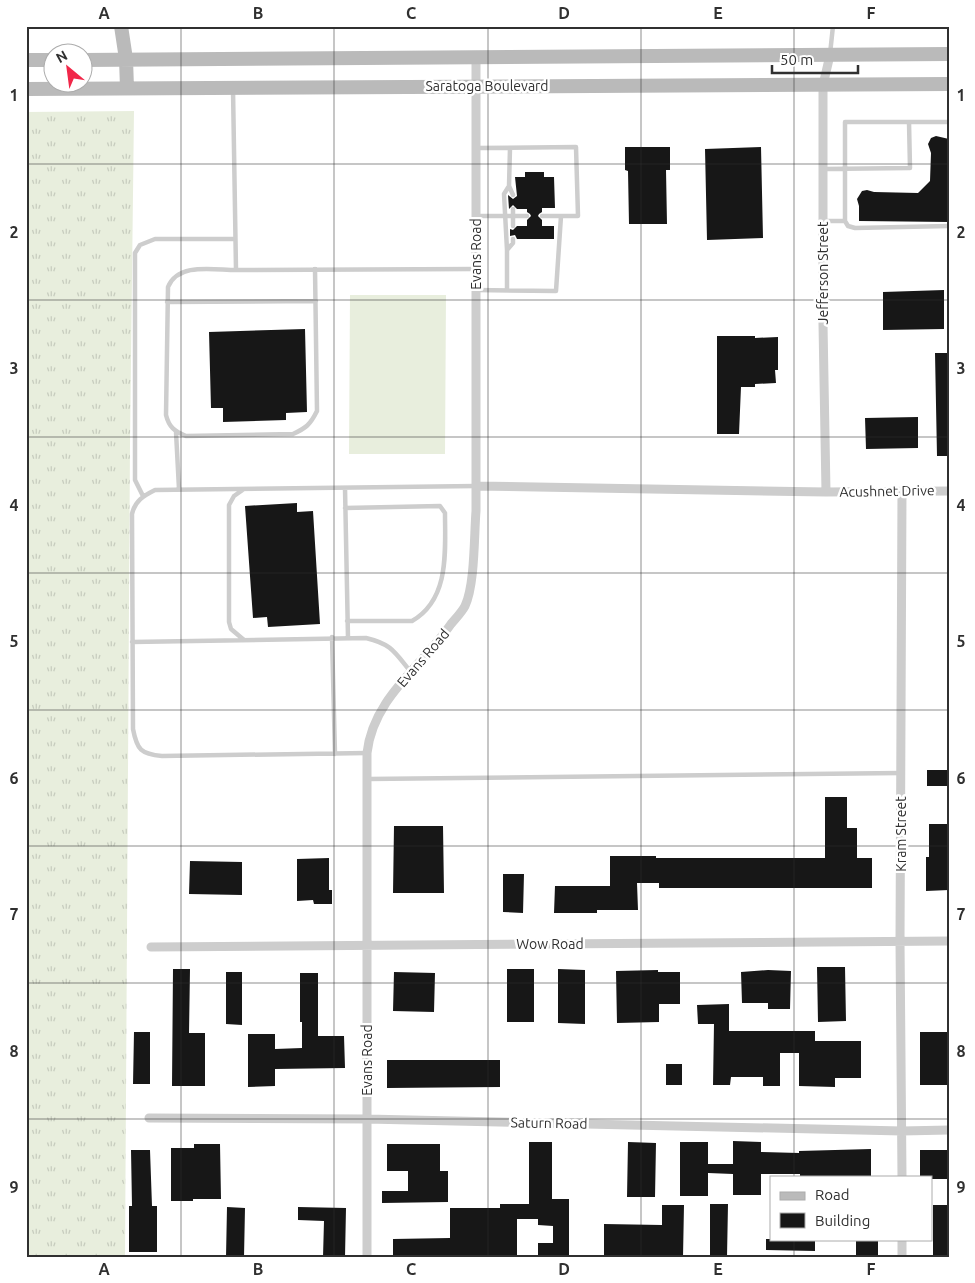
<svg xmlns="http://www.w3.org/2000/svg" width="975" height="1283" viewBox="0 0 975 1283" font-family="Ubuntu,sans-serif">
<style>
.grass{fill:url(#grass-tufts)}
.pitch{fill:#e8eedd}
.building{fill:#171717}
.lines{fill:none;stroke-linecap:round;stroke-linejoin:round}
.service{stroke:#cdcdcd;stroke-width:4.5}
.minor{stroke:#cdcdcd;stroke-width:9}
.secondary{stroke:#bababa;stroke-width:14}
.grid{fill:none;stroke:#303030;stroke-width:1;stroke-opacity:0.55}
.labels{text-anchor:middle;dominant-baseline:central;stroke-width:5;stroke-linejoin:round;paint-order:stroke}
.street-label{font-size:14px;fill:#303030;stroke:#fff}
.neatline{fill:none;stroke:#303030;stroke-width:2}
.grid-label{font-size:16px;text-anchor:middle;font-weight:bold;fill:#303030}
</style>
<defs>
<pattern id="grass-tufts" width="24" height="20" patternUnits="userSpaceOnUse" patternTransform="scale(1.25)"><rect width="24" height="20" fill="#e8eedd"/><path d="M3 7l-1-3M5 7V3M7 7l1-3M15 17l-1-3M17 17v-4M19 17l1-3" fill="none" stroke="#c7ccbe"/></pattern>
</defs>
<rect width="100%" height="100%" fill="#fff"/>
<path class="grass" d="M134,111L130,444L125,1257H26V112Z"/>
<path class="pitch" d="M350,295H446L445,454H349Z"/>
<path class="building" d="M936,136L949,139V222L859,221V206L857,199L862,191L867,190L874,192L918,193L930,181L931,153L928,144L931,138Z
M625,147H670V170H666L667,224H629L628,171L625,170Z
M761,147L763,238L707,240L705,149Z
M525,172H544V177H554L555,208H542V212L539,214L538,216L542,220V226H554V239H517L515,235L510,236V229L513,230L517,226H527V220L531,216L530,214L527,212V209H517L513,205L509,209L508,195L513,199L517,196L515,177H525Z
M944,290V329L883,330V292Z
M305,329L307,412L286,413V420L223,422V408H211L209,332Z
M717,336H755V338L778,337V370H775L776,383L755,384V387H741L739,434H717Z
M935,353H949V456H937Z
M918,417V448L866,449L865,418Z
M297,503V512L313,511L320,624L268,627L267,617L253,618L245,506Z
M927,770H949V786H927Z
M825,797H847V828H857V858H872V888H659V883H637L638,910H597V913H554L555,886H610V856H656V858H825Z
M929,824H949V890L926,891V857H929Z
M394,826H443L444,893H393Z
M329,858V890H332V904H314L313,900L297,901V859Z
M190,861L242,862V895L189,894Z
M503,874H524L523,913L503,912Z
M817,967H845L846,1021L818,1022Z
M173,969H190L189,1033H205V1086H172Z
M507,969H534V1022H507Z
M558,969L585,970V1024L558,1023Z
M658,970V972H680V1004H659V1022L617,1023L616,971Z
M768,970L791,971L790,1009H768V1003H742L741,972Z
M226,972H242V1025L226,1024Z
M394,972L435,973L434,1012L393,1011Z
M300,973H318V1036H344L345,1068L275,1069V1086L248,1087V1034H275V1049L302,1048V1022H300Z
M729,1004V1031H815V1041H861V1078H835V1087L799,1086V1053H780V1086H763V1077H731L730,1085H713L714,1024H698L697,1005Z
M134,1032H150V1084H133Z
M920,1032H949V1085H920Z
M387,1060H500V1087L387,1088Z
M666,1064H682V1085H666Z
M733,1141L761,1142V1152L799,1153V1151L871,1149V1177H800V1174H761V1195H733V1174L708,1173V1196H680V1142H708V1164H733Z
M529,1142H552V1199H569V1257H538V1243H553V1226L538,1225V1219H517V1257H393V1239L450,1238V1208H500V1204H529Z
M628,1142L656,1143L655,1197H627Z
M194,1144H220L221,1199H193V1201H171V1148H194Z
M387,1144H440V1171H448V1202L382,1203V1191H408V1171H387Z
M131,1150H150L152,1206H157V1252H129V1206H132Z
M920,1150H949V1179H931V1177H920Z
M710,1204H728L727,1257H710Z
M662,1205H684L683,1257H604V1224L662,1225Z
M933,1205H949V1257H933Z
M227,1207L245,1208L244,1257H226Z
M298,1207L346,1208L345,1257H323L324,1221L298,1220Z
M766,1239H815V1251L766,1250Z
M856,1239H878V1257H856Z"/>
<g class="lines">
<path class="service" d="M830,54L833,26
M233,89L236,270L475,269
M476,148L576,147L578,216H561
M510,148L509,186L504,194L507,250L513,243V239
M823,169L910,168L909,122H949
M509,186L513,195
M513,209V226
M476,216H527
M823,221H845V122H909
M845,221L848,226L855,228L949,226
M236,270C214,270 178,262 168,287L166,415C169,427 174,431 186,436L293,434C306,428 310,425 317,411L315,269
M476,290L556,291L561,216H542
M507,290V250
M167,302L316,301
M176,432L179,489
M345,488L348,638
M244,489L234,496L229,505V622L231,629L244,640
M143,496L135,480V253L140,245L155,239H235
M345,508L440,506L445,513C445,551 450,599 412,621H347
M332,637L335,754
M132,642L366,638C391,644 394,651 410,671
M367,753L162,756C141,754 137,750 133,729L132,514C135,501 143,496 155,490L476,486
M368,779L901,773"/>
<path class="minor" d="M476,486L826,492L949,491
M902,491L900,941L902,1177
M826,492L823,324V85L830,55
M151,947L949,941
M149,1118L367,1119L902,1131L949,1130
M367,1257V753C373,698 422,666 451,624C456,618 462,612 465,606C475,585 474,536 476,511V57
M902,1257V1239"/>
<path class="secondary" d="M121,26L126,59L127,88
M26,60H52
M82,60L949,54
M26,89L949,84"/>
</g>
<path class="grid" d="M181,26V1257M334,26V1257M488,26V1257M641,26V1257M794,26V1177M26,164H949M26,300H949M26,437H949M26,573H949M26,710H949M26,846H949M26,983H949M26,1119H949M794,1239V1257"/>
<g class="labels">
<g class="street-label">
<text x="487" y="86">Saratoga Boulevard</text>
<text transform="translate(476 254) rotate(-90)">Evans Road</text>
<text transform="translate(823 273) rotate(-90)">Jefferson Street</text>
<text transform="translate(887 491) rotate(-1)">Acushnet Drive</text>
<text transform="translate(423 658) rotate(-49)">Evans Road</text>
<text transform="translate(901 834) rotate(-90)">Kram Street</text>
<text x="550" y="944">Wow Road</text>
<text transform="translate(367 1060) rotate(-90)">Evans Road</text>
<text transform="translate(549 1123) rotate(1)">Saturn Road</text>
</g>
</g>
<rect width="975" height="1283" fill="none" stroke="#ffffff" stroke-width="55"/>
<rect x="770" y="1176" width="162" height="65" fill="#ffffff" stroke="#acacac"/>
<rect x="780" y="1192" width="25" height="8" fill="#bababa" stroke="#acacac"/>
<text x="815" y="1200" font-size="15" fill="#303030">Road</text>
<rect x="780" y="1213" width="25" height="15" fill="#171717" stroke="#acacac"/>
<text x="815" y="1226" font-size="15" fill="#303030">Building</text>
<g transform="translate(68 68) rotate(331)"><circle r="24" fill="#ffffff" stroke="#acacac"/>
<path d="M0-4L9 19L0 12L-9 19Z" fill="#f12749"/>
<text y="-8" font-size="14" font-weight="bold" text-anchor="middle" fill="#303030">N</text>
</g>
<path d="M772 65v8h86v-8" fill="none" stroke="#303030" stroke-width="2.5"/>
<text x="780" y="65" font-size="15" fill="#303030" stroke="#ffffff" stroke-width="4" paint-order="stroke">50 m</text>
<rect x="28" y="28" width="920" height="1228" class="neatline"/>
<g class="grid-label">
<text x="104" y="19">A</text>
<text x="258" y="19">B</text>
<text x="411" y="19">C</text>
<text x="564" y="19">D</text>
<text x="718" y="19">E</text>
<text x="871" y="19">F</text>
<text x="14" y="101">1</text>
<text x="961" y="101">1</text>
<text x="14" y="238">2</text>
<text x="961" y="238">2</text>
<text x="14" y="374">3</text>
<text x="961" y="374">3</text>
<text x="14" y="511">4</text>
<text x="961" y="511">4</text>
<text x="14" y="647">5</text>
<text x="961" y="647">5</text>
<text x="14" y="784">6</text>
<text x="961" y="784">6</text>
<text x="14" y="920">7</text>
<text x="961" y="920">7</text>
<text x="14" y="1057">8</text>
<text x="961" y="1057">8</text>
<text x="14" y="1193">9</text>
<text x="961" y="1193">9</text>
<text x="104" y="1275">A</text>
<text x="258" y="1275">B</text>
<text x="411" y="1275">C</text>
<text x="564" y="1275">D</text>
<text x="718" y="1275">E</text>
<text x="871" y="1275">F</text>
</g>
</svg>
